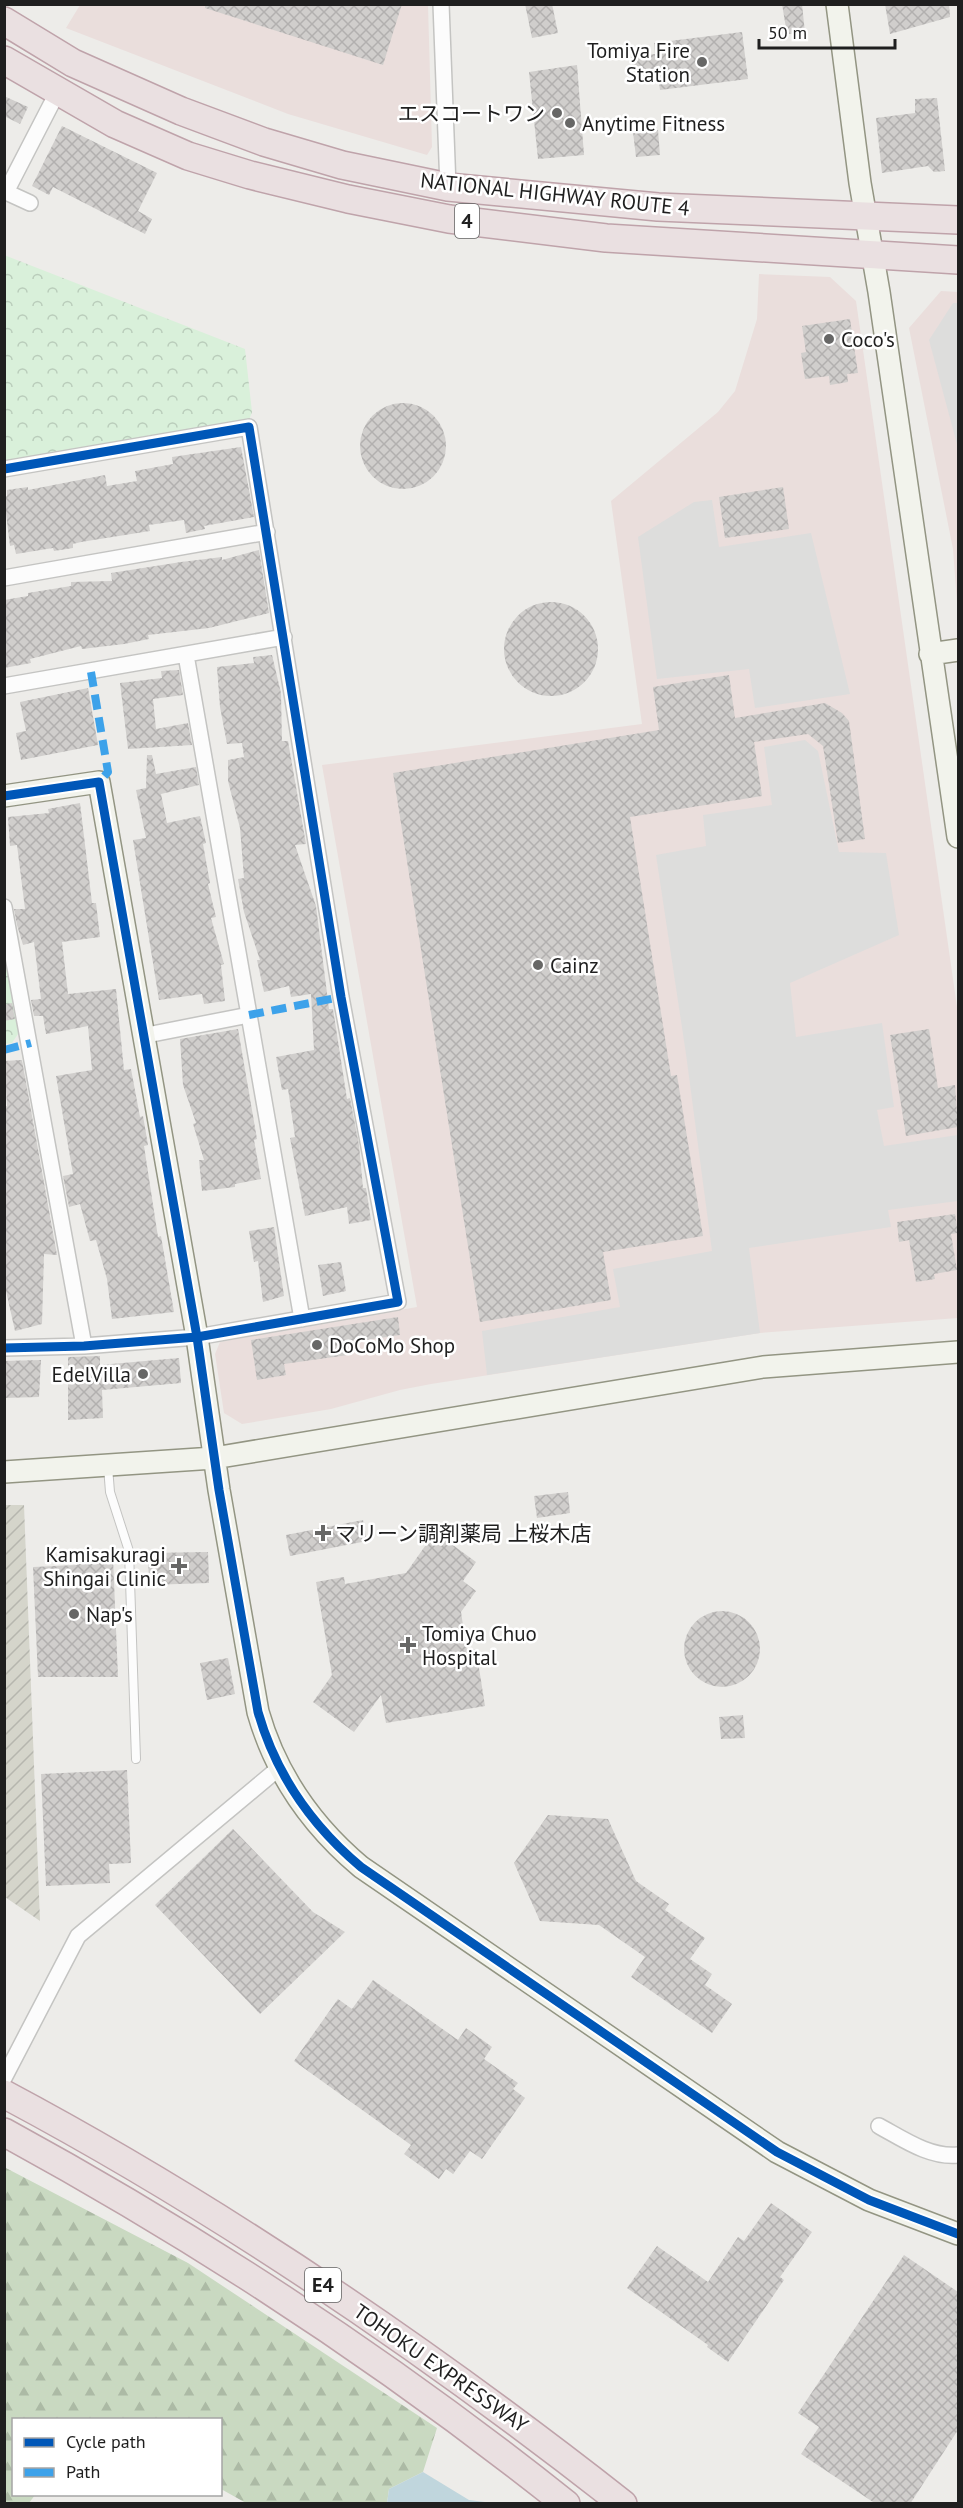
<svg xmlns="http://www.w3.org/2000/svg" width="963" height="2508" viewBox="0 0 963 2508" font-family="'PT Sans','Noto Sans JP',sans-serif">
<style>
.commercial{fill:#eadedc}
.construction{fill:url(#construction-furrows)}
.forest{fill:url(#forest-firs)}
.park{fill:url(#park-crowns)}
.parking{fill:#dddddc}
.water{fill:#c0d6dd}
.building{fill:url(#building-cross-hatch)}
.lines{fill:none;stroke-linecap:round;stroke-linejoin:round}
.lane-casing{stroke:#c4c4c2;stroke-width:10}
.street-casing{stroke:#c4c4c2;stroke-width:18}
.secondary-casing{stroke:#939583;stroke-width:24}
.highway-casing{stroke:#bfa3aa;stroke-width:30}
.lane{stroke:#fcfcfc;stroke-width:8}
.street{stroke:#fcfcfc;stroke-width:15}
.secondary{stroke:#f2f3ec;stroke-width:21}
.highway{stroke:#eae0e1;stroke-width:27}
.quiet{stroke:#3da2ea;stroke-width:8;stroke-dasharray:15 8;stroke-linecap:butt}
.cycleway-casing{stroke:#fff;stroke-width:13}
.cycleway{stroke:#0057b8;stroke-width:9}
.poi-dot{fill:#676766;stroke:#fff;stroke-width:2}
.labels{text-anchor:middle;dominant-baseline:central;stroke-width:5;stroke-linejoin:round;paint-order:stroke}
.shield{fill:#fff;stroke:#626262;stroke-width:1.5}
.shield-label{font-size:20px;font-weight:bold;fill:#1f1f1f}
.poi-label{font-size:21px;fill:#1f1f1f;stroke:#fff;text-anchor:start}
.street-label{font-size:21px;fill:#1f1f1f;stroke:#fff}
</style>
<defs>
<pattern id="construction-furrows" width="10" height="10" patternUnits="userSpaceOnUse" patternTransform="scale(1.5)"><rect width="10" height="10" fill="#d5d5cb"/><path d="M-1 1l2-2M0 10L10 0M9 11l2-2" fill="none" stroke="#b6b6ae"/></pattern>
<pattern id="forest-firs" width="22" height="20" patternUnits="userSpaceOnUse" patternTransform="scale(1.5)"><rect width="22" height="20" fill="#c9d9c1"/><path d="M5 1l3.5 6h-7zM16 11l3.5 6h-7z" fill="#acbaa5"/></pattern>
<pattern id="park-crowns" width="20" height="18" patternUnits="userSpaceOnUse" patternTransform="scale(1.5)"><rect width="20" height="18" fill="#d9f0da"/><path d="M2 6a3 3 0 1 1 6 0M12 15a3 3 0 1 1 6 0" fill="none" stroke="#bacdbb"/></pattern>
<pattern id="building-cross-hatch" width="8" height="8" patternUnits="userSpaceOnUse" patternTransform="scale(1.5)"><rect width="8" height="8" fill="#d0cecc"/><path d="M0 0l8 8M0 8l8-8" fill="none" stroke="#b2b0af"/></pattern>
</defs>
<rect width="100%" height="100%" fill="#edece9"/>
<path class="commercial" d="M80,5H428L432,147L427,155L288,114L66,28Z
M759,274L830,277L856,301L958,1014V1318L760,1333L431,1384L400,1390L331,1409L242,1424L224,1413L215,1354L220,1342L417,1307L322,765L642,724L611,501L718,412L735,391L757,319Z
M941,291L958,292V616L953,549L909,328Z"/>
<path class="construction" d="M4,1505H24L40,1921L5,1897Z"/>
<path class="forest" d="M4,2167L188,2263L437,2428L423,2472L389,2489L387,2503H246L221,2489L220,2420H14V2494L35,2495L29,2503H5Z"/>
<path class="park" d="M4,255L245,349L252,412L249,420L5,461Z
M4,930L22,1028L12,1043L5,1044Z"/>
<path class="parking" d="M953,303H958V448L929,340Z
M712,500L719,547L811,533L850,694L755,708L749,669L657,679L638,537L694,502Z
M805,740L818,751L839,852L886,853L899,935L790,983L796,1037L882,1023L894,1107L877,1110L884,1146L958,1135V1201L888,1210L891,1227L749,1248L760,1333L487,1375L482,1331L620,1307L613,1269L712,1251L686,1054L656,855L706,846L703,815L772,805L764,747Z"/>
<path class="water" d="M423,2472L469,2500L493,2503H387L389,2489Z"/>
<path class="building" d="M205,4H402L383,65L205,8Z
M525,4H552L558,33L532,38Z
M782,4H802L805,33L787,34Z
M885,4H949L950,17L890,34Z
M742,32L748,79L660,90L657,69L633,73L631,57L655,54L654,43Z
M577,65L584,155L538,159L529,72Z
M4,96L28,107L20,124L4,116Z
M937,98L945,171L934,172L928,166L882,173L876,118L915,113V99Z
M62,126L157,173L138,211L152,219L145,234L53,187L49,195L32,186Z
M658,130L660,155L636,157L633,132Z
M850,319L858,373L847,374L848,382L830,385L829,376L805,379L801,353L806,352L802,326Z
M360 446a43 43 0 1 1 86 0a43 43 0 1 1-86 0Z
M241,447L254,517L204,526L205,529L186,533L184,520L149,525L150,531L81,542L73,544V548L54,551L53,548L16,554L14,545L10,546L4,497L7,496V490L28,487V490L105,475L107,486L137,481L135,471L173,464L172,457Z
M783,487L789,529L725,538L719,497Z
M259,550L269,613L209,628L148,635L149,639L124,644L82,649L81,646L30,659L31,663L4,668V600L28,596V593L71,586V582L112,581L111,573L181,562L222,557V560Z
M504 649a47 47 0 1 1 94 0a47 47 0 1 1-94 0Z
M272,655L281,693L282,741H288L306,844L295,845L316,906L329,1009H333L347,1099L350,1098L359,1145L363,1188H366L371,1220L349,1224L347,1207L305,1216L290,1138L295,1137L288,1089L282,1090L276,1057L314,1050L311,994L291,997L289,986L264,992L257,960H260L244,912L238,879L244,878L240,828L228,781V760L244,757L242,743L227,744L220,707L217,667L254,663L253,657Z
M179,670L183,695L153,699L156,729L188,723L192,745L128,749L120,683L162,678L161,671Z
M729,675L735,718L825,703L842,713L849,721L865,839L838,843L823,746L808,734L754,742L762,796L630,817L671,1076L677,1075L703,1236L603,1252L611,1300L480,1322L393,773L659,730L653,687Z
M88,688L98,745L21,760L16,733L26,731L20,702Z
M147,755H152L156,774L196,767L199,785L161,794L167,823L200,816L206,843L203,844L210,883L208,884L216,917L211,918L224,964L221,965L225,1001L204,1004L202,994L159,1000L133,840L146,838L136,790L146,788Z
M80,803L92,903H96L100,937L62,942L68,994L116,989L124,1070L131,1069L140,1117L143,1116L148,1145L144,1146L158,1237L161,1236L174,1312L112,1319L107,1279L96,1240L90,1241L80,1204L69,1207L63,1176L73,1174L56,1076L92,1070L88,1026L46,1034L43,1016H34L31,1000L41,999L34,942L23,945L17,925L14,909H25L17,845L10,846L8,817L49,813L48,809Z
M12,1003L15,1019L4,1021V1005Z
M238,1029L257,1139L254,1140L261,1179L235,1184V1187L202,1191L199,1160H204L193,1124L196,1123L183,1085L180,1039Z
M929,1029L938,1088L955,1085L958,1127L906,1136L890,1035Z
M22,1060L57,1255L44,1254L42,1324L15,1331L4,1282V1107L7,1106L4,1061Z
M955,1214L958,1233L951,1234L957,1270L934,1274L935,1279L916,1282L909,1240L899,1242L897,1222Z
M274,1227L284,1296L263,1302L258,1261L254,1262L249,1231Z
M341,1262L346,1291L323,1296L318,1265Z
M398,1317L400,1335L346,1343L348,1355L284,1364L286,1375L257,1380L251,1340Z
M100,1356V1365L179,1358L181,1383L102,1390L103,1418L68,1420V1357Z
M41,1360L39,1397L4,1398V1361Z
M568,1492L570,1513L537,1518L534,1496Z
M363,1520L367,1541L290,1556L286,1535Z
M435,1532L476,1562L463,1581L476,1591L461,1612L467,1651L476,1649L485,1706L386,1723L381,1695L354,1732L313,1702L332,1675L316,1582L344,1577L345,1584L406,1573Z
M208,1552L209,1583L149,1585L148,1553Z
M113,1558L118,1677H38L33,1567L77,1565V1560Z
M684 1649a38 38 0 1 1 76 0a38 38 0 1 1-76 0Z
M228,1658L235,1694L207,1700L200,1663Z
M743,1715L745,1738L721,1739L719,1717Z
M127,1770L131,1863L109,1864L110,1883L46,1886L41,1774Z
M548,1815L608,1819L636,1881L669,1904L665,1910L705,1938L690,1959L712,1974L705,1985L732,2004L712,2033L631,1977L645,1957L599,1925L540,1921L514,1863Z
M233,1829L313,1912L345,1932L260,2014L155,1905Z
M373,1980L458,2040L466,2028L492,2047L484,2059L518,2083L513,2089L525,2098L482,2159L470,2151L453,2174L446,2169L439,2179L404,2154L411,2145L294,2061L338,1999L352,2009Z
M771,2203L812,2232L780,2277L784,2280L728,2362L707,2347L708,2345L627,2288L657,2246L708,2282L738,2237L744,2241Z
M904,2255L958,2292V2430L910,2504H876L801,2454L819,2427L798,2413Z"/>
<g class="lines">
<defs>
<path id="lane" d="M108,1467L110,1492L129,1551L136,1759"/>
<path id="street" d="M441,4L448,187
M30,203L6,192L57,93
M4,469L249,427L341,997L398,1302L197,1337L84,1346L4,1348
M4,578L267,532
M4,686L284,637
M4,907L84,1346
M249,1015L302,1319
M142,1036L249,1015L186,655
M4,2078L78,1936L279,1768
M879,2126C903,2139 930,2158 958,2155"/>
<path id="secondary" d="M837,4L860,183L879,292L958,837
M930,654L958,650
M4,796L99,782L197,1337L219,1490L258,1712C276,1775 311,1825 361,1867L777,2152L869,2200L958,2234
M4,1472L214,1458L763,1367L958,1352"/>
<path id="highway" d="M4,21L73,63L181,111L264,142L342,165L448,187L658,207L958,220
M4,60L115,124L188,156L250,175L348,199L449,219L606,238L958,260
M4,2094C224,2211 428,2351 623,2504
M4,2132C202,2240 389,2363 566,2504"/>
</defs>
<use href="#lane" class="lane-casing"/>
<use href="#street" class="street-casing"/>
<use href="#secondary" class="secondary-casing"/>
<use href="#highway" class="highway-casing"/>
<use href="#lane" class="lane"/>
<use href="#street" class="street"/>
<use href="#secondary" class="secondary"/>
<use href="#highway" class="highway"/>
<path class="quiet" d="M91,672L108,772L99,782
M249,1015L341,997
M4,1050L31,1043"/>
<defs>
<path id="cycleway" d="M4,469L249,427L341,997L398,1302L197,1337L84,1346L4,1348
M4,796L99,782L197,1337L219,1490L258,1712C276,1775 311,1825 361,1867L777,2152L869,2200L958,2234"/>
</defs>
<use href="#cycleway" class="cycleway-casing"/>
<use href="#cycleway" class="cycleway"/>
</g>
<g class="poi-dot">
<circle cx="702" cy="62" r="6"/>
<circle cx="557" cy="113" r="6"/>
<circle cx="570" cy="123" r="6"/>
<circle cx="829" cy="339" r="6"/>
<circle cx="538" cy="965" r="6"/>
<circle cx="317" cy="1345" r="6"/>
<circle cx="143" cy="1374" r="6"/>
<path d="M320 1524h6v6h6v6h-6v6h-6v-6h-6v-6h6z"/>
<path d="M176 1557h6v6h6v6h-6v6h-6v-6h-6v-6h6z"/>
<circle cx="74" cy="1614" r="6"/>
<path d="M405 1636h6v6h6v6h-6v6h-6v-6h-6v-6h6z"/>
</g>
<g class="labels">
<g class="shield">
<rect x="455" y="204" width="24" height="34" rx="4.5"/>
<rect x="305" y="2268" width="36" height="34" rx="4.5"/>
</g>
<g class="shield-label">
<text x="467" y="221">4</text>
<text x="323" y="2285">E4</text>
</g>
<g class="poi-label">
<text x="690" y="50" text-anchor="end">Tomiya Fire<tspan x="690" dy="24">Station</tspan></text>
<text x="545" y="113" text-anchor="end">エスコートワン</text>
<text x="582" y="123">Anytime Fitness</text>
<text x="841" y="339">Coco's</text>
<text x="550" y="965">Cainz</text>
<text x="329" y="1345">DoCoMo Shop</text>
<text x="131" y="1374" text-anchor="end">EdelVilla</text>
<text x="335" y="1533">マリーン調剤薬局 上桜木店</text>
<text x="166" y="1554" text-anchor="end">Kamisakuragi<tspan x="166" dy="24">Shingai Clinic</tspan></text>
<text x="86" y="1614">Nap's</text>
<text x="422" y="1633">Tomiya Chuo<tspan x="422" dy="24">Hospital</tspan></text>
</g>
<g class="street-label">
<text transform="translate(555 194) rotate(6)">NATIONAL HIGHWAY ROUTE 4</text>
<text transform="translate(441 2368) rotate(35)">TOHOKU EXPRESSWAY</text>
</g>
</g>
<rect width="963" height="2508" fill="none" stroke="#1f1f1f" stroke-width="12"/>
<rect x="12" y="2418" width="210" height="78" fill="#ffffff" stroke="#a5a5a5" stroke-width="1.5"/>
<rect x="24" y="2438" width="30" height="9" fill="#0057b8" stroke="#a5a5a5" stroke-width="1.5"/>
<text x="66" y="2448" font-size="18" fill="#1f1f1f">Cycle path</text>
<rect x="24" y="2468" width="30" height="9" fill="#3da2ea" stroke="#a5a5a5" stroke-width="1.5"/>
<text x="66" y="2478" font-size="18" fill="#1f1f1f">Path</text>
<path d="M759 39v9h136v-9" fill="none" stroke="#1f1f1f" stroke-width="3"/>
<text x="768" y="39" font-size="18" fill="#1f1f1f" stroke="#ffffff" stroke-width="4.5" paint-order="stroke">50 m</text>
</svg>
